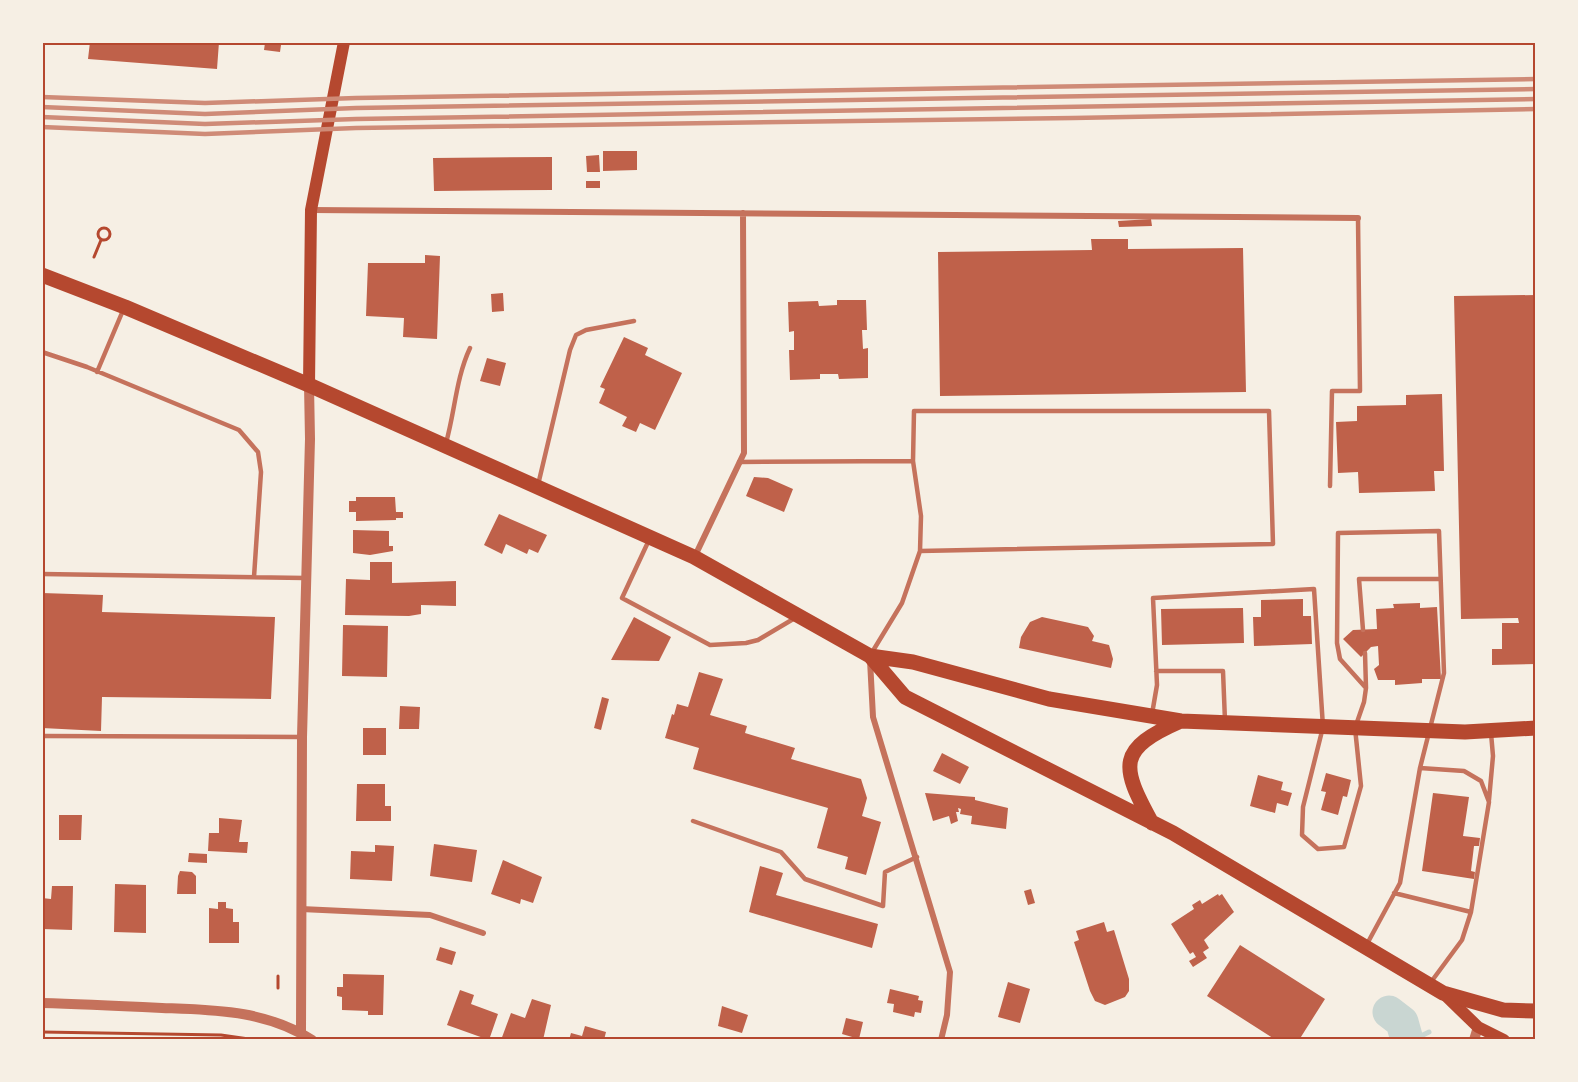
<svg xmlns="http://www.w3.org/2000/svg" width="1578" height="1082" viewBox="0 0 1578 1082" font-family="Jost,sans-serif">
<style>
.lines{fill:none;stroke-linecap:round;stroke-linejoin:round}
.stream{stroke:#c9d6d2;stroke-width:5}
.river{stroke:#c9d6d2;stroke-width:33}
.building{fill:#bf614a}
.path{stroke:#b5482f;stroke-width:3}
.service{stroke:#c5725c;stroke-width:4.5}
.minor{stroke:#c5725c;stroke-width:6}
.tertiary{stroke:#c5725c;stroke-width:10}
.secondary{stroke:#b5482f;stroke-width:12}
.primary{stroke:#b5482f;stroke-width:15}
.rail{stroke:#cf8b77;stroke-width:4.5}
.neatline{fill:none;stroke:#b5482f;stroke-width:2}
</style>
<rect width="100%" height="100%" fill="#f6efe4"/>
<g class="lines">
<path class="stream" d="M1413,1040L1429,1032"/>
<path class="river" d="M1389,1012L1402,1022L1407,1040"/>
</g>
<path class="building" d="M90,42H219L217,69L88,59Z
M265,43L281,45L280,52L264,50Z
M603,151H637V170L603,171Z
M599,155L600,172H587L586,156Z
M552,157V190L434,191L433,158Z
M586,181H600V188H586Z
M1151,219L1152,226L1119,227L1118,221Z
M1091,239H1128V249L1243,248L1246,392L940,396L938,252L1092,250Z
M425,255L440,256L437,339L403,337L404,318L366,316L368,263H425Z
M503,293L504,311L492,312L491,294Z
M1536,295V664L1492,665V649H1502V623H1519L1518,618L1461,619L1454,296Z
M837,300H866L867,330H862L863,349L868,348V378L839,379L838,374H820V379L790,380L789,350H794V331L789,332L788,302L818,301L819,306L837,305Z
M624,337L648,348L645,355L682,373L655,430L640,423L636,432L622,426L627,417L599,403L605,389L600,387Z
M487,358L506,363L500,386L480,381Z
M1442,394L1444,471H1434L1435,491L1359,493L1358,472L1338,473L1336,422L1357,421V406L1406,405V395Z
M754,477L768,478L793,489L784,512L746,496Z
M356,497H395L396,512H403V518H396V520L356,521V512H349V501H356Z
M499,514L547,535L538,553L529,549L527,554L506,544L502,554L484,545Z
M353,530L389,531V546H393V551L370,555L353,553Z
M370,562H392V583L456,581V606L421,605V614L409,616L345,615L346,579L370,580Z
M42,593L103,595L102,612L275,617L271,699L102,697L101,731L42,728Z
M1303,599V616H1311L1312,644L1254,646L1253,617H1261V600Z
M1420,603V608L1437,607L1441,679H1422V683L1395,685V680H1378L1374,669L1379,665L1378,646L1371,647L1361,657L1343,639L1353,630L1377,629L1376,609L1394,608L1393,604Z
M1243,608L1244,643L1162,645L1161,609Z
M634,617L671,637L659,661L611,660Z
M1042,617L1088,627L1094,636L1092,641L1109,645L1113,659L1111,668L1019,648L1021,637L1030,622Z
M343,625L388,626L387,677L342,676Z
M699,672L723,679L710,715L747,726L745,733L795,748L791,759L861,779L867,798L862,816L881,822L866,875L845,869L848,857L817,848L828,808L693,769L699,748L665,738L672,714L674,715L677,704L688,707Z
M602,697L609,699L601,730L594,728Z
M400,706L420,707L419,729H399Z
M363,728H386V755H363Z
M942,753L969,767L960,784L933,771Z
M1326,773L1351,780L1347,797L1343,796L1338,815L1321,810L1326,792L1321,791Z
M1258,775L1283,782L1281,790L1292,793L1288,806L1277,803L1275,813L1250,806Z
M357,784H385V806H391V821H356Z
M925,793L975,797V800L1008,808L1006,829L971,824L972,816L960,814L961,809L958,808L959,812H956L958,821L951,824L949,816L933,821Z
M1433,793L1469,797L1463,836L1480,838L1479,846H1474L1471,871L1475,872L1474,879L1422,871Z
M59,815H82L81,840H59Z
M219,818L242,820L239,842H248L247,853L208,851L209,833H219Z
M434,844L477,850L472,882L430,876Z
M375,845L394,846L392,881L350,879L351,851L375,852Z
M189,853L207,854V863L188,862Z
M503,860L542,877L533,903L521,899L520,904L491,894Z
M760,866L783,873L776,895L878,924L872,948L749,912Z
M180,871L192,872L196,876V894H177L178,876Z
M115,884L146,885V933L114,932Z
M52,886H73L72,930L42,929V898L51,899Z
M1031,889L1035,903L1028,905L1024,891Z
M1218,894L1219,896L1222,894L1234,912L1204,940L1209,948L1203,952L1207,958L1193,967L1189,961L1196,957L1193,952L1190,954L1171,924L1194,909L1192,905L1200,900L1202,904Z
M218,902H226V908L233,909V922H239V943H209V908L218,909Z
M1104,922L1107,932L1114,930L1129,979V991L1125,997L1105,1005L1095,1001L1090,991L1074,942L1079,940L1076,931Z
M1240,945L1325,999L1299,1040H1276L1207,996Z
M440,947L456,952L452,965L436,960Z
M343,974L384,975L383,1015H368V1011L342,1010V997L337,996V987H343Z
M1008,982L1030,989L1020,1023L998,1017Z
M890,989L919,996L918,1000L923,1001L921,1013L915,1012L914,1017L893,1012L894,1004L887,1003Z
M460,990L474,995L471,1004L498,1014L489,1040L447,1025Z
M532,999L551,1005L543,1040H501L511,1013L525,1018Z
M722,1006L748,1015L742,1033L718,1026Z
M846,1018L863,1022L859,1039L842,1034Z
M585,1026L606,1032L604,1040H569L571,1033L582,1036Z"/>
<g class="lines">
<path class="path" d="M98 234a6 6 0 1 1 12 0a6 6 0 1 1-12 0Z
M94,257L101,240
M278,988V976
M42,1032L221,1035L256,1040"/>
<path class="service" d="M42,352L87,367L239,430L258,452L261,472L254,577
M97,372L124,308
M446,443C455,411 456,378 470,348
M739,462L913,461
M538,485L570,350L576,335L586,330L634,321
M1330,486L1332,391H1360L1358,218
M649,540L622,598L710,645L746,643L758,640L795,618
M42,574L305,578
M1363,630L1359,579H1440
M1365,653L1366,688
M871,654L902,603L920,551L921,516L913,461L914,411H1269L1273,544L920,551
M1156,671H1223L1225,721
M1152,714L1157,685L1153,598L1314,589L1323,727L1303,807L1302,835L1318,849L1344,847L1361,786L1355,728L1364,702L1366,688L1340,659L1337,643L1338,533L1439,531L1444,673L1420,768
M42,736L302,737
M1489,800L1493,756L1491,733
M693,821L781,852L805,879L883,906L885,872L917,857
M1394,893L1471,912
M1367,944L1400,883L1420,768L1464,771L1481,781L1489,802L1471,912L1462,940L1431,982"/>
<path class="minor" d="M311,210L1358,218
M695,556L744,453L743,213
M870,660L873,717L950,972L947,1015L941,1040
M301,909L430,915L483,933"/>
<path class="tertiary" d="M42,1003C82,1004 122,1006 162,1008C214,1010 266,1010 312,1040
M301,1032L302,737L310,439L309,385
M1474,1040L1478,1027"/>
<path class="secondary" d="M309,385L311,210L344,42
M1444,994L1478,1027L1504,1040"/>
<path class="primary" d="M42,275L125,307L309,385L694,557L870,656L905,697L1173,833L1443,993L1503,1010L1536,1011
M870,656L913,662L1049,699L1181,721L1465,732L1536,728
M1152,823C1120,765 1117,749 1181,721"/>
<path class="rail" d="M42,97L205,103L356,98L1536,79
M42,107L205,114L356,108L1536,89
M42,117L205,124L356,119L1536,99
M42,127L205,134L356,128L1073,118L1536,109"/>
</g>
<rect width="1578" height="1082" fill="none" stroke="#f6efe4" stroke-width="87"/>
<rect x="44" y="44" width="1490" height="994" class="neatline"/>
</svg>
